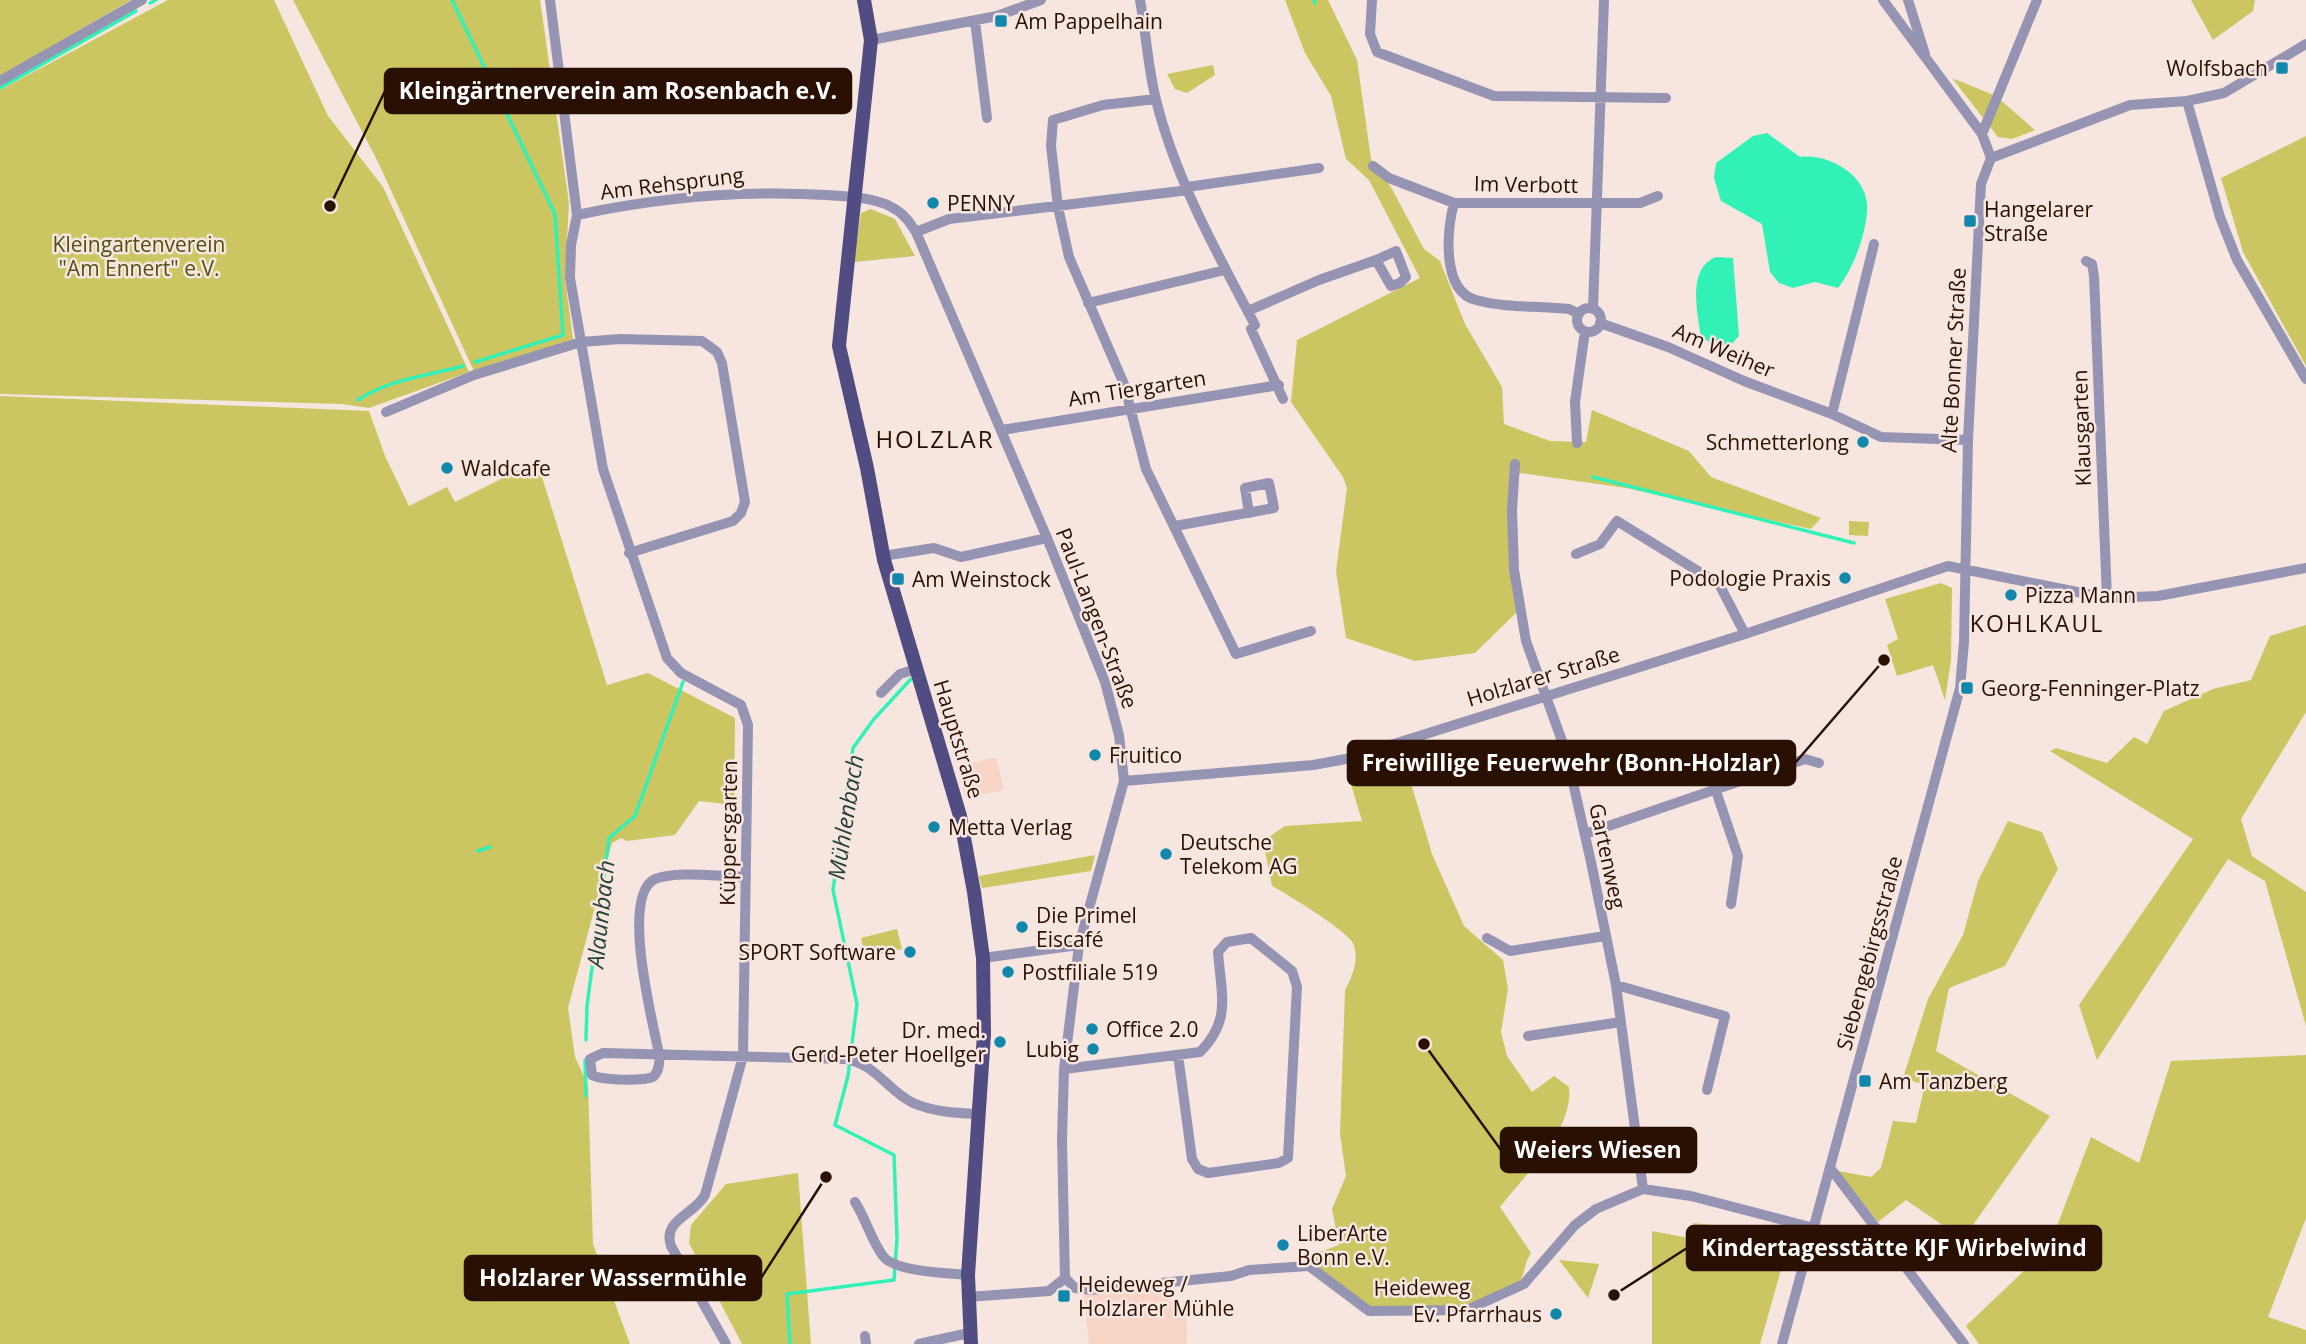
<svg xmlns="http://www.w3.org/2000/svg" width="2306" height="1344" viewBox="0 0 2306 1344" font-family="'Open Sans',sans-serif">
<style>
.built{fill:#f7d4c5}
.green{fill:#cbc662}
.water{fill:#32f1b6}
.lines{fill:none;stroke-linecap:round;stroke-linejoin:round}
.stream{stroke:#32f1b6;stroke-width:3.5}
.minor{stroke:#9594b3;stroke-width:10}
.major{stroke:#514d82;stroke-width:14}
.poi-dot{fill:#1287ac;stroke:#f6e6df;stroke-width:2.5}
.labels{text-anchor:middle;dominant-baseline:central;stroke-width:5;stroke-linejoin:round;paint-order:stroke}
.poi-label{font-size:21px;fill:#2a0f03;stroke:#f6e6df;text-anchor:start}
.street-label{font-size:21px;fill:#2a0f03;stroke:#f6e6df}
.park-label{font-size:21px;fill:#535014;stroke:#f6e6df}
.neighbourhood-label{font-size:23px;letter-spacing:2px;fill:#2a0f03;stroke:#f6e6df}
.water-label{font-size:23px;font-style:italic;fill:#264236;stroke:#f6e6df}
.quarter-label{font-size:24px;letter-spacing:2px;fill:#2a0f03;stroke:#f6e6df}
.leader{fill:none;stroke:#2a0f03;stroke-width:2.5}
.callout-dot{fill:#2a0f03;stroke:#f6e6df;stroke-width:2.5}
.callout{fill:#2a0f03;stroke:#2a0f03;stroke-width:2.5}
.callout-label{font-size:23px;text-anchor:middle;font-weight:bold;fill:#fff}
</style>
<rect width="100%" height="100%" fill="#f6e6df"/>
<path class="built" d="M996,757L1004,790L965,797L958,766Z
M1169,1291L1172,1309H1186L1187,1344H1089L1084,1295Z"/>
<path class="green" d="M0,0H131L0,76Z
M168,0H274L328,116L383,187L469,372L369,408L342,404L0,394V90Z
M293,0H540L569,203L565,279L573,339L477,378L378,162Z
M1285,0H1328L1357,60L1371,159L1392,189L1424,249L1440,261L1465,324L1502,387L1504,424L1550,441L1586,442L1592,410L1689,451L1711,477L1821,518L1811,529L1626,488L1521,473L1517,475L1511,524L1519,610L1475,653L1415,661L1346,638L1336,571L1347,488L1343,477L1291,402L1297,340L1420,278L1369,180L1346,159L1331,96L1305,53Z
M2191,0H2255L2253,11L2213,40Z
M1213,65L1215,75L1187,93L1175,89L1167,74Z
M1952,78L1996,96L2035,130L2012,139L1998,137Z
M2306,136V366L2243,252L2221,178Z
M871,209L895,219L915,256L854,262L861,213Z
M0,396L369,411L385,456L409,506L447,487L455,502L537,461L607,685L648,673L735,718L734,805L699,801L675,835L627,841L621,838L612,843L568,1008L575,1057L588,1085L593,1244L630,1344H0Z
M1849,521L1869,522L1868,536L1849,535Z
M1941,583L1952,588L1951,660L1945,700L1933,665L1897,676L1887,645L1898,639L1885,599Z
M2306,625V712L2241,819L2252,856L2306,892V1026L2265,881L2228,859L2097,1060L2079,1005L2193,839L2050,751L2056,748L2107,763L2134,737L2147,744L2164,711L2213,689L2251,680L2270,636Z
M1397,753L1413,790L1432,854L1464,926L1503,960L1508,989L1501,1032L1507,1056L1532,1092L1554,1076L1569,1087C1574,1130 1525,1174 1500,1207L1531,1253C1525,1262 1525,1271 1521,1280L1474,1307L1375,1310L1309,1262V1256L1339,1245L1332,1209L1346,1176L1340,1134L1345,990C1352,977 1360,959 1353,943C1346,930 1287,894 1272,886L1263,841L1285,826L1362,821L1346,768Z
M2008,821L2042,832L2058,869L2005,966L1949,988L1936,1051L2050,1116L1963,1239L1906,1200L1878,1222L1838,1171L1871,1177L1881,1168L1893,1121L1916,1123L1925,1085L1903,1078L1928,999L1963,935L1978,881Z
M1095,855L1091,871L982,888L979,876Z
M897,929L902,949L865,958L861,938Z
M2306,1055V1218L2268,1317L2306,1330V1344H1979L1966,1326L2049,1247L2091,1137L2139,1163L2171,1061Z
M798,1173L811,1344H742L689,1243L691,1225L726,1184Z
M1693,1223L1762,1230L1780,1249L1781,1270L1760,1344H1652V1231L1689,1238Z
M1559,1260L1599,1264L1588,1298Z"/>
<path class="water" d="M1767,133L1800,157C1830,153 1871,177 1867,212C1865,237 1853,269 1838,288L1815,282L1793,288L1779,283L1770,272L1762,224L1721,201L1714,178L1716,163L1753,136Z
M1716,257L1733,258L1739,336L1727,349L1701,338C1698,314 1686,269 1716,257Z"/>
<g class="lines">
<path class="stream" d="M452,0L555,214L563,335L475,362
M1314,0L1315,3
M150,3L156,0
M0,88L136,11
M358,400C389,379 427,376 463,366
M1593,477L1854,543
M478,851L490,847
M586,1040L587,1006L609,838L635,816L683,682
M585,1060L586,1096
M790,1344L787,1294L894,1280L897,1239L894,1155L835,1125L848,1076L857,1004L833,890L853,748L874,719L911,679"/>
<path class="minor" d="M550,0L577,215L571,245L570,278L603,469L667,658L681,673L741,705L748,725L743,1056L705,1195C694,1215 662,1220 671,1246L726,1344
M1140,0C1146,33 1148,68 1156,100C1176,180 1217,253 1255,325L1251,329L1283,399
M1372,0L1370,34L1377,52L1494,96L1666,98
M1883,0L1982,134L1991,158
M1908,0L1925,54
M975,21L987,118
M871,40L997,16L1041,0
M0,81L142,0
M1156,99L1103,105L1053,120L1051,146L1058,207L1069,257L1124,384L1146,469L1236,654L1311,631
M2187,101L2220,217L2237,260L2306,379
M1982,134L2037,0
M1991,158L2130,105L2187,101L2224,93L2306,44
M1373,166L1389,178L1454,203H1640L1658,196
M1187,187L1319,168
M1454,203C1447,229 1441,291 1476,300C1505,308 1539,306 1569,309L1579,314
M577,215C660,197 743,190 827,195C849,197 876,197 895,209C905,215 910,223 916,232L1047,538L1105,682L1119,735L1124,781L1079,945L1064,1069L1062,1140L1065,1278
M916,232L949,219L1189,190
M1396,251L1406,277L1400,283L1391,286L1376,260Z
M2086,261L2092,264L2094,276L2107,598
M1088,303L1225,270
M1577 320a12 12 0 1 1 24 0a12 12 0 1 1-24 0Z
M1593,309L1604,0
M1248,311L1319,280L1376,260
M1600,323L1668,347L1744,381L1832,414L1881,437L1968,440
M386,412L474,375L581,342L620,339L702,341L717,352L722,363L745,502L741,513L733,521L629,553
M1832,414L1874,244
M1002,430L1279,385
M1577,443L1575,402L1585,331
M1515,464L1512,510L1514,570L1526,641L1566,752L1591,862L1616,985L1643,1189
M1175,526L1274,508L1269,483L1245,488L1249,513
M1576,554L1600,544L1617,521L1719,584L1745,634
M883,556L934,548L961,557L1047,538
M881,693L900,674L916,669
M1124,781L1313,765L1346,759L1745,634L1948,566L2107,598L2158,596L2306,568
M1715,788L1738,856L1731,904
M1585,834L1805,759L1819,763
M746,877C722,877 676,870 655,879C620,895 653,1023 659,1054C660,1061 659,1071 654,1076C647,1082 600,1080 592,1075L590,1059L603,1053L845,1059C875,1063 888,1091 913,1103C934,1112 955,1113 978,1114
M1487,938L1510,951L1605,936
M983,958L1079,945
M1616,985L1725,1016L1707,1090
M1528,1036L1621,1022
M1064,1069L1200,1052C1232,1020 1221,994 1218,952L1227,942L1251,938L1292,971L1297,987L1288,1158L1279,1163L1208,1173L1198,1169L1192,1159L1178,1055
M1831,1169L1964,1344
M855,1202C866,1219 871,1240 883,1256C894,1272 949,1273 968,1275
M1065,1278L1075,1288L1091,1290L1231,1276L1249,1270L1309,1266L1369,1311L1467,1310L1524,1284L1575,1225L1596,1209L1643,1189L1691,1196L1814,1228
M968,1297L1049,1291L1065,1278
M865,1336L866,1344
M919,1344L969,1333
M1782,1344L1960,688L1964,642L1968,440L1981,184L1991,158"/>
<path class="major" d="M864,0L871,40L839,346L867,468L884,560L960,816L974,892L983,958L984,1034L968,1275L971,1344"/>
</g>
<g class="poi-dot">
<rect x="994" y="14" width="14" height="14" rx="3.5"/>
<rect x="2275" y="61" width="14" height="14" rx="3.5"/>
<circle cx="933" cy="203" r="7"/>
<rect x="1963" y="214" width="14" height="14" rx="3.5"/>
<circle cx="1863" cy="442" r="7"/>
<circle cx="447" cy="468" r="7"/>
<circle cx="1845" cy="578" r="7"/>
<rect x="891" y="572" width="14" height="14" rx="3.5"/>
<circle cx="2011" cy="595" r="7"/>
<rect x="1960" y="681" width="14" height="14" rx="3.5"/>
<circle cx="1095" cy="755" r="7"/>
<circle cx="934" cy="827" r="7"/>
<circle cx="1166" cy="854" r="7"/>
<circle cx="1022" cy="927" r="7"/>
<circle cx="910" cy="952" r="7"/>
<circle cx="1008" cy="972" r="7"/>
<circle cx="1092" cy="1029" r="7"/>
<circle cx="1000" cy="1042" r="7"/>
<circle cx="1093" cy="1049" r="7"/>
<rect x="1858" y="1074" width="14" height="14" rx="3.5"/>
<circle cx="1283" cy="1245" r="7"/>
<rect x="1057" y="1289" width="14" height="14" rx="3.5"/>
<circle cx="1556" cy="1314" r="7"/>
</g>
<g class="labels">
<g class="poi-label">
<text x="1015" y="21">Am Pappelhain</text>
<text x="2268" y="68" text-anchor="end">Wolfsbach</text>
<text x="947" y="203">PENNY</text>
<text x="1984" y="209">Hangelarer<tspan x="1984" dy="24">Straße</tspan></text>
<text x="1849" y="442" text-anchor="end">Schmetterlong</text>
<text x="461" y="468">Waldcafe</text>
<text x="1831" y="578" text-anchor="end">Podologie Praxis</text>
<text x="912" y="579">Am Weinstock</text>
<text x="2025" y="595">Pizza Mann</text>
<text x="1981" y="688">Georg-Fenninger-Platz</text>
<text x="1109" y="755">Fruitico</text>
<text x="948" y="827">Metta Verlag</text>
<text x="1180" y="842">Deutsche<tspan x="1180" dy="24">Telekom AG</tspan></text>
<text x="1036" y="915">Die Primel<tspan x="1036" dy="24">Eiscafé</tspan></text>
<text x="896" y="952" text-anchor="end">SPORT Software</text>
<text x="1022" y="972">Postfiliale 519</text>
<text x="1106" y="1029">Office 2.0</text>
<text x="986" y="1030" text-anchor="end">Dr. med.<tspan x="986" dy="24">Gerd-Peter Hoellger</tspan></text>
<text x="1079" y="1049" text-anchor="end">Lubig</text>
<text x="1879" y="1081">Am Tanzberg</text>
<text x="1297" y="1233">LiberArte<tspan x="1297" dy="24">Bonn e.V.</tspan></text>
<text x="1078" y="1284">Heideweg /<tspan x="1078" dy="24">Holzlarer Mühle</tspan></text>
<text x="1542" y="1314" text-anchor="end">Ev. Pfarrhaus</text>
</g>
<g class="street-label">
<text transform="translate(672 183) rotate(-7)">Am Rehsprung</text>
<text transform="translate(1526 184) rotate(1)">Im Verbott</text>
<text transform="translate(1724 350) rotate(23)">Am Weiher</text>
<text transform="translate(1953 360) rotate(-87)">Alte Bonner Straße</text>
<text transform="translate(1137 388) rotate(-9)">Am Tiergarten</text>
<text transform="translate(2081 428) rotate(-92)">Klausgarten</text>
<text transform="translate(1097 618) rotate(69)">Paul-Langen-Straße</text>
<text transform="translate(1543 676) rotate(-17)">Holzlarer Straße</text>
<text transform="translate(959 739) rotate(73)">Hauptstraße</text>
<text transform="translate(728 833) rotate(-89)">Küppersgarten</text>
<text transform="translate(1608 856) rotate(78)">Gartenweg</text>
<text transform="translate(1869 953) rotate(-75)">Siebengebirgsstraße</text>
<text transform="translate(1422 1287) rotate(-1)">Heideweg</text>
</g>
<g class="park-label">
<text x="139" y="244">Kleingartenverein<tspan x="139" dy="24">"Am Ennert" e.V.</tspan></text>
</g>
<g class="neighbourhood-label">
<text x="2037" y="623">KOHLKAUL</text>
</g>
<g class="water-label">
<text transform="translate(845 817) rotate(-81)">Mühlenbach</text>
<text transform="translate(600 914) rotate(-84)">Alaunbach</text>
</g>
<g class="quarter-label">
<text x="935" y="438">HOLZLAR</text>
</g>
</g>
<path class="leader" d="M330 206L385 91M1884 660L1795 763M1424 1044L1501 1150M1614 1295L1687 1248M826 1177L761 1278"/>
<g class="callout-dot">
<circle cx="330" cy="206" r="7"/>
<circle cx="1884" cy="660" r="7"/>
<circle cx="1424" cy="1044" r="7"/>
<circle cx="1614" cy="1295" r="7"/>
<circle cx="826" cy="1177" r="7"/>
</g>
<g class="callout">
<rect x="385" y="69" width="466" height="44" rx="7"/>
<rect x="1348" y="741" width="447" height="44" rx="7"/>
<rect x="1501" y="1128" width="195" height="44" rx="7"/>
<rect x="1687" y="1226" width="414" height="44" rx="7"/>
<rect x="465" y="1256" width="296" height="44" rx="7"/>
</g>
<g class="callout-label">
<text x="618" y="99">Kleingärtnerverein am Rosenbach e.V.</text>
<text x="1571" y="771">Freiwillige Feuerwehr (Bonn-Holzlar)</text>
<text x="1598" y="1158">Weiers Wiesen</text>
<text x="1894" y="1256">Kindertagesstätte KJF Wirbelwind</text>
<text x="613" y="1286">Holzlarer Wassermühle</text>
</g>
</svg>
